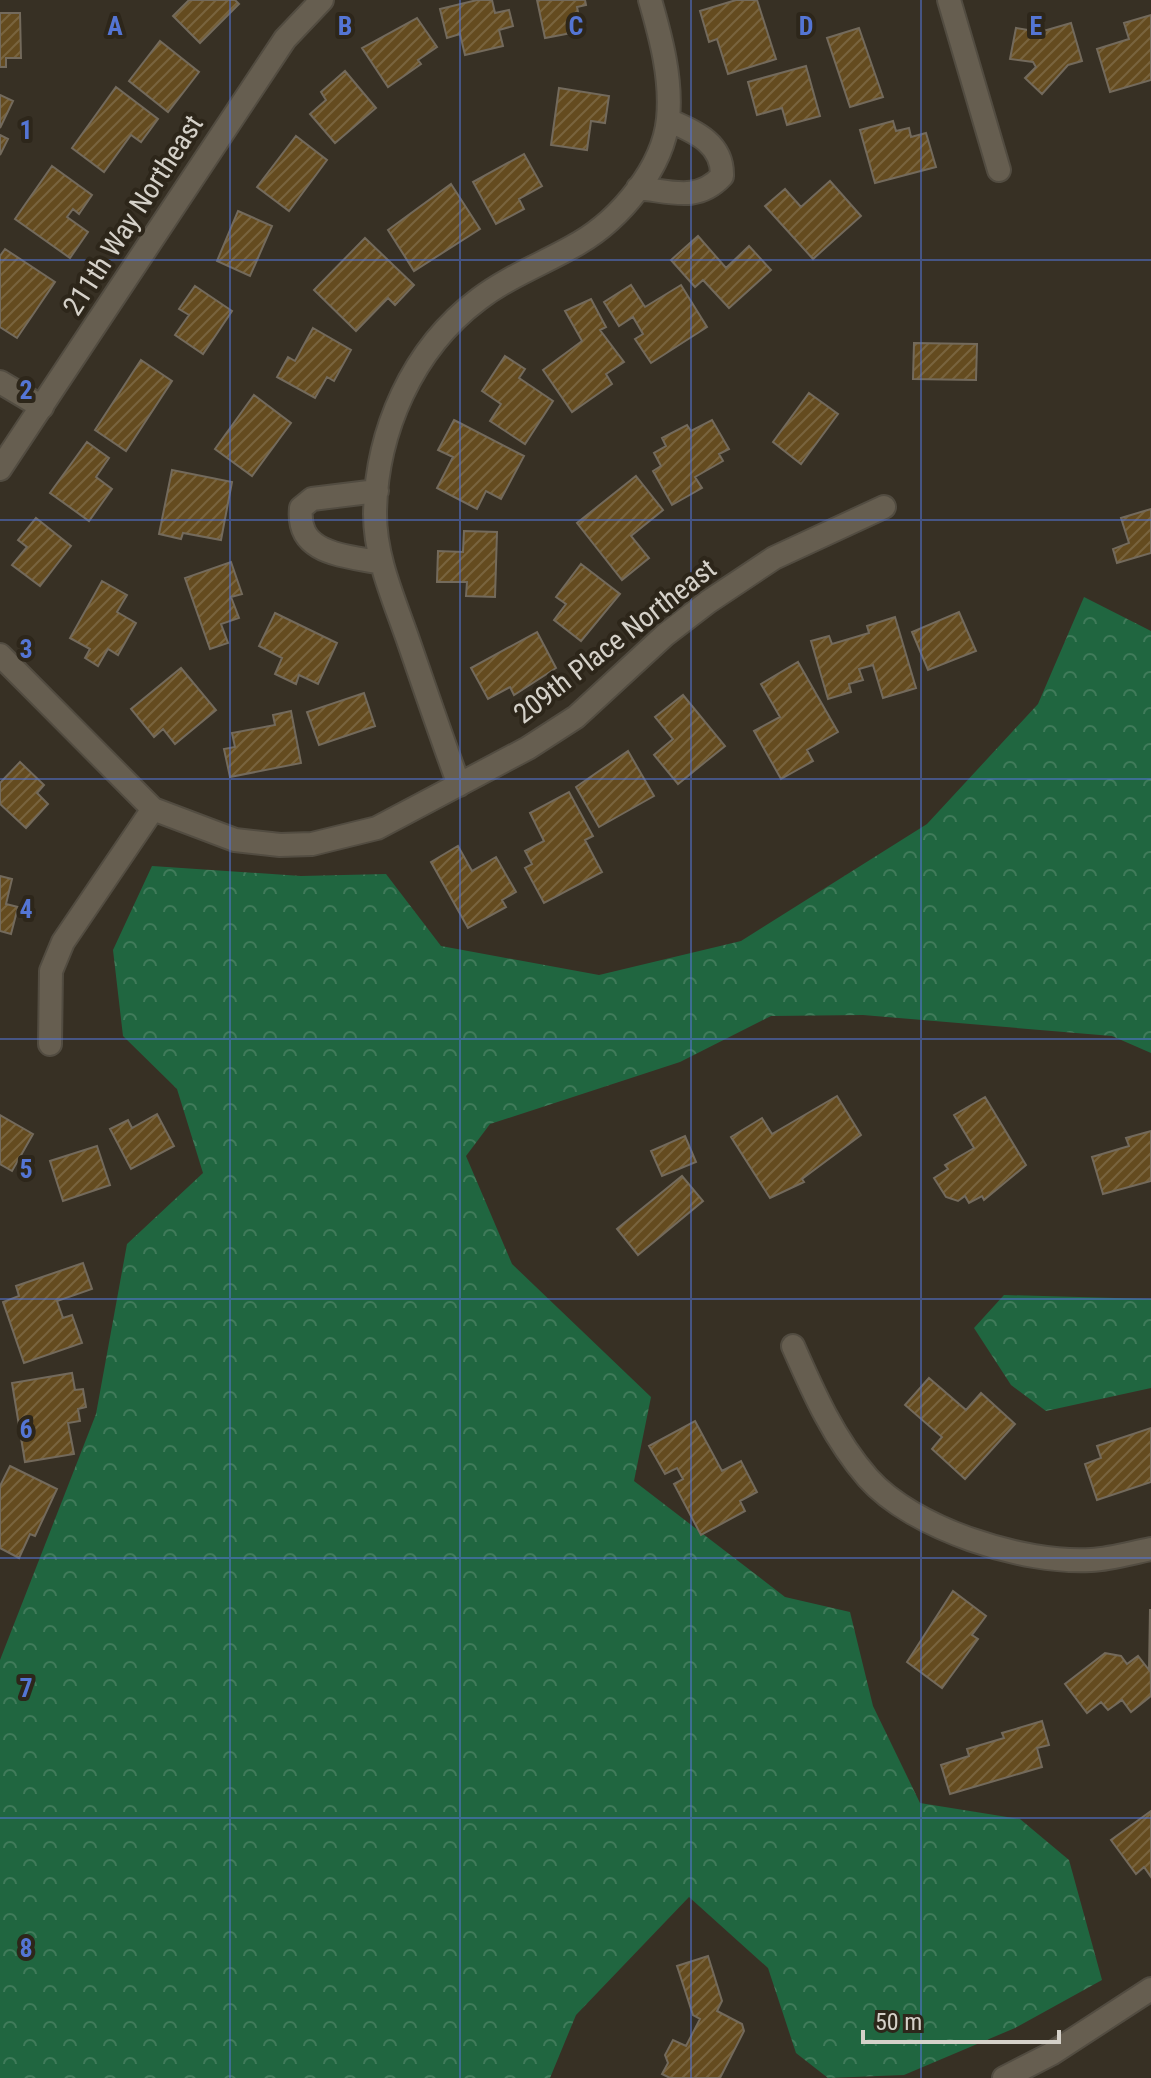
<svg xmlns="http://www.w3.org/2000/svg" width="1151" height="2078" viewBox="0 0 1151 2078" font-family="'Roboto Condensed',sans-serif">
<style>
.forest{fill:url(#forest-crowns)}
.building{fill:url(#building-hatch);stroke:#736a5c;stroke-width:2}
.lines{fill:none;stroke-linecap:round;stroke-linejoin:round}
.minor-casing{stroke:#524c41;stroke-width:26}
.tertiary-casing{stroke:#524c41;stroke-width:26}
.minor{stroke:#665e50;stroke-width:22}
.tertiary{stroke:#665e50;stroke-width:22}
.grid{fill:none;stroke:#5475d4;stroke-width:2;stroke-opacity:0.55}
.labels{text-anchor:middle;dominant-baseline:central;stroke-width:8;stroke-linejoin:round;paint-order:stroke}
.street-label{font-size:28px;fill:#d5d1c9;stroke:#2d261a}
.grid-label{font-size:26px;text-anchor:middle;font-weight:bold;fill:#5475d4;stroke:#2d261a;stroke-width:8;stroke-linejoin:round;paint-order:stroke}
</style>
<defs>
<pattern id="forest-crowns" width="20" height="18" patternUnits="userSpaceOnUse" patternTransform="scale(2)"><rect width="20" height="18" fill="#206640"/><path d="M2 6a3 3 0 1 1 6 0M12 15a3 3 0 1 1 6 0" fill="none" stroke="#407b5a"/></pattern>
<pattern id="building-hatch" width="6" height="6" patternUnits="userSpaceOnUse" patternTransform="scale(2)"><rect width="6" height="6" fill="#644b1f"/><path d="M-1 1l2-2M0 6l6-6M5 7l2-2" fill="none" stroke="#79643e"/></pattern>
</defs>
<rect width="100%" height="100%" fill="#373024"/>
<path class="forest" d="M1084,597L1151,631V1053L1112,1036L863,1015L771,1016L680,1062L490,1124L466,1156L512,1264L651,1397L634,1481L785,1597L850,1612L873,1706L920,1803L1020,1819L1069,1860L1102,1980L1015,2028L904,2075L828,2078L796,2053L768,1968L689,1897L576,2015L550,2078H0V1660L96,1414L127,1244L203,1173L177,1089L123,1036L113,950L152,866L301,876L386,874L441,946L599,975L741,941L927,824L1038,704Z
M1004,1295L1151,1299V1388L1046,1411L1011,1385L974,1328Z"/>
<path class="building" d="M189,0H235L239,4L200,43L173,16Z
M477,0H492L495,13L509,10L513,26L499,30L503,46L465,55L460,34L447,38L440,9Z
M537,0H585L586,5L577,7L582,31L545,38Z
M736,0H757L776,59L728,74L717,39L709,42L700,11Z
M0,13H20L21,58H6V67H0Z
M1151,15V80L1110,92L1097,49L1129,39L1124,23Z
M417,18L437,47L418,60L421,64L388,87L362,48Z
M1071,23L1082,61L1068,65L1042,94L1025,78L1036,67L1033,62L1010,59L1016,28L1040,32Z
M859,28L883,97L850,107L827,38Z
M160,41L199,72L168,112L129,81Z
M806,66L820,116L787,125L782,108L757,115L748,82Z
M345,71L376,108L335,143L310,114L326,100L321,92Z
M116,87L158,119L141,142L131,135L104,172L72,148Z
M559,88L609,96L605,123L591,121L587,150L551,145Z
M0,95L13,101L0,128Z
M893,121L896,131L909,128L911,137L926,133L936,167L875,183L860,130Z
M0,135L8,139L0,155Z
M296,136L327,160L289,211L257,187Z
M524,154L542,186L519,199L524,209L496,224L473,182Z
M52,166L92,195L79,214L73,209L67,217L88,232L70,258L15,219Z
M830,181L861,216L813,259L765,206L785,189L801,207Z
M451,184L480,229L414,271L388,230Z
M238,211L272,226L250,276L217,261Z
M698,236L726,268L749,246L771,270L729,308L703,280L695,287L671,260Z
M365,238L414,285L395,305L388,298L356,331L314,290Z
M5,249L55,282L17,338L0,327V256Z
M631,285L645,307L681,285L707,327L651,363L635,339L643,334L633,317L619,326L604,302Z
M195,286L232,311L203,354L175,335L189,315L179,309Z
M591,299L606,327L600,330L624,362L606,374L612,384L572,412L543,370L582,341L565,311Z
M313,328L351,350L334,381L327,377L315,398L277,377L288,357L295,361Z
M914,343L977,344L976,380L913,379Z
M505,356L525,369L519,378L553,401L525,444L490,421L501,404L482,391Z
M141,360L172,381L126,451L95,430Z
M809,393L838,414L801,464L773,442Z
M254,395L291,423L252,476L215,449Z
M454,420L524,456L501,499L486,491L477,509L437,488L453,457L438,450Z
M712,420L729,449L719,454L723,461L695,477L702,488L672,505L653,471L661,466L654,453L666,446L662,438L687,425L691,431Z
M87,442L109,458L96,477L112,489L89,521L50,493Z
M172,470L232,482L221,540L183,533L181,539L159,534Z
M636,476L663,510L631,536L649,558L622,580L577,523Z
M1151,509V553L1117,563L1113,549L1129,543L1121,518Z
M36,518L71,546L40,586L12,565L27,547L18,540Z
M464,531L497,532L495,597L466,596L467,582H437L438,551L463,552Z
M231,562L242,594L231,597L239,618L221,624L228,643L210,649L185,578Z
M581,564L620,594L581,641L554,620L566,604L556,597Z
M102,581L127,595L117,612L136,623L118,655L108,649L98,666L85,658L90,649L70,638Z
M959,612L976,651L928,670L912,632Z
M275,613L337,643L318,684L299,675L296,684L275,674L282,658L259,646Z
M895,617L916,688L883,698L873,665L859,669L863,680L849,684L851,692L828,699L811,641L829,636L832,644L869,633L867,626Z
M537,632L556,668L514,695L510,687L488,699L471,668Z
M798,662L838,732L807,750L813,761L781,779L754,731L780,717L761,684Z
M181,668L216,710L175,744L163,729L154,737L131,709Z
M364,693L375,726L319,745L307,712Z
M683,695L725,746L678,784L654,755L673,739L655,717Z
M291,711L301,763L230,777L224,749L235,747L232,733L275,725L273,715Z
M628,751L654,796L599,827L576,787Z
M20,762L44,785L37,793L48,804L26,828L0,804V783Z
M569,792L593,836L585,840L602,872L544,903L525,868L532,864L525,851L544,841L530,813Z
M458,846L472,871L496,857L516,892L502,900L506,907L468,928L431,862Z
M0,876L12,879L6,904L18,907L11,934L0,931Z
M837,1096L861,1135L802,1179L804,1182L770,1198L731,1137L762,1118L772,1134Z
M985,1097L1026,1165L984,1200L982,1196L969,1203L965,1196L958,1201L946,1197L934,1178L948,1169L945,1165L974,1148L954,1115Z
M157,1114L174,1146L131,1169L110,1129L128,1120L132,1128Z
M0,1115L33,1134L12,1171L0,1164Z
M1151,1131V1181L1103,1194L1092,1157L1129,1146L1126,1138Z
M685,1136L696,1162L662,1176L651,1151Z
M97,1146L110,1185L63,1201L50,1161Z
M682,1176L703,1201L638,1255L617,1229Z
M83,1263L92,1289L57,1301L63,1318L72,1315L82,1343L24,1363L3,1302L19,1296L16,1286Z
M72,1373L75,1390L83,1389L86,1407L78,1409L80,1421L68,1423L74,1454L25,1462L12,1383Z
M929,1378L966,1410L981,1393L1015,1424L965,1479L932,1449L942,1437L905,1405Z
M695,1421L722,1471L741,1461L757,1492L740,1501L745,1511L701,1535L674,1484L683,1479L677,1468L665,1474L649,1446Z
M1151,1428V1482L1097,1500L1085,1464L1101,1458L1097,1446Z
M10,1466L57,1489L35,1536L30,1534L19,1558L0,1548V1486Z
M953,1591L986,1616L972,1635L978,1639L942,1688L907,1662Z
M1150,1609L1151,1696L1131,1712L1122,1700L1108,1710L1101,1702L1087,1713L1065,1684L1105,1653L1121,1656L1127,1664L1138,1656L1149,1670Z
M1042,1721L1049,1745L1037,1748L1042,1767L950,1794L941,1765L969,1756L967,1749L1004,1738L1002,1733Z
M1151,1811V1877L1144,1867L1136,1874L1111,1840Z
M708,1956L722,2001L717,2011L742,2024L744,2031L720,2078H670L662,2074L668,2063L665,2055L673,2040L686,2046L700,2019L693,2015L677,1966Z"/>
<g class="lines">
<defs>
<path id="minor" d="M949,0L999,170
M638,188C670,191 697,203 722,176C723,143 695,132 668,120
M0,382L42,407
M377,491L312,499L301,508C296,555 345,555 381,563
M0,655L153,809L235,840L280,845L312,844L377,828L528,748L576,717L665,635L708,602L774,558L884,507
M459,785C441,736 424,686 407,637C393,597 375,557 375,514C376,432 412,349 479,299C509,276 547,262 579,243C620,219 663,168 668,119C672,79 661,38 650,0
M50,1044L51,971L63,942L153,809
M793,1346C814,1394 834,1439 868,1478C913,1529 1024,1564 1091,1560C1111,1559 1131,1553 1151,1549
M1004,2078L1051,2054L1151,1989"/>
<path id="tertiary" d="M0,469L285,39L322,0"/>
</defs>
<use href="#minor" class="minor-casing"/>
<use href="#tertiary" class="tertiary-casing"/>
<use href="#minor" class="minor"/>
<use href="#tertiary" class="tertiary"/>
</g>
<path class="grid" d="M230,0V2078M460,0V2078M691,0V2078M921,0V2078M0,260H1151M0,520H1151M0,779H1151M0,1039H1151M0,1299H1151M0,1558H1151M0,1818H1151"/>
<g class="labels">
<g class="street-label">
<text transform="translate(133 215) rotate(-57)">211th Way Northeast</text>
<text transform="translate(615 641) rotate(-38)">209th Place Northeast</text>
</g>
</g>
<g class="grid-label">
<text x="115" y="35">A</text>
<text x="345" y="35">B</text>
<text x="576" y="35">C</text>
<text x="806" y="35">D</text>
<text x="1036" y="35">E</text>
<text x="26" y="139">1</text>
<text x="26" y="399">2</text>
<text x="26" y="658">3</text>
<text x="26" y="918">4</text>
<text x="26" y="1178">5</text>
<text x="26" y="1438">6</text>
<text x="26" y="1697">7</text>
<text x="26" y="1957">8</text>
</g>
<path d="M863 2030v12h196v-12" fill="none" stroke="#d5d1c9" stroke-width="4"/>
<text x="875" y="2030" font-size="24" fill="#d5d1c9" stroke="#2d261a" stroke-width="6" paint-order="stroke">50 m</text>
</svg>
